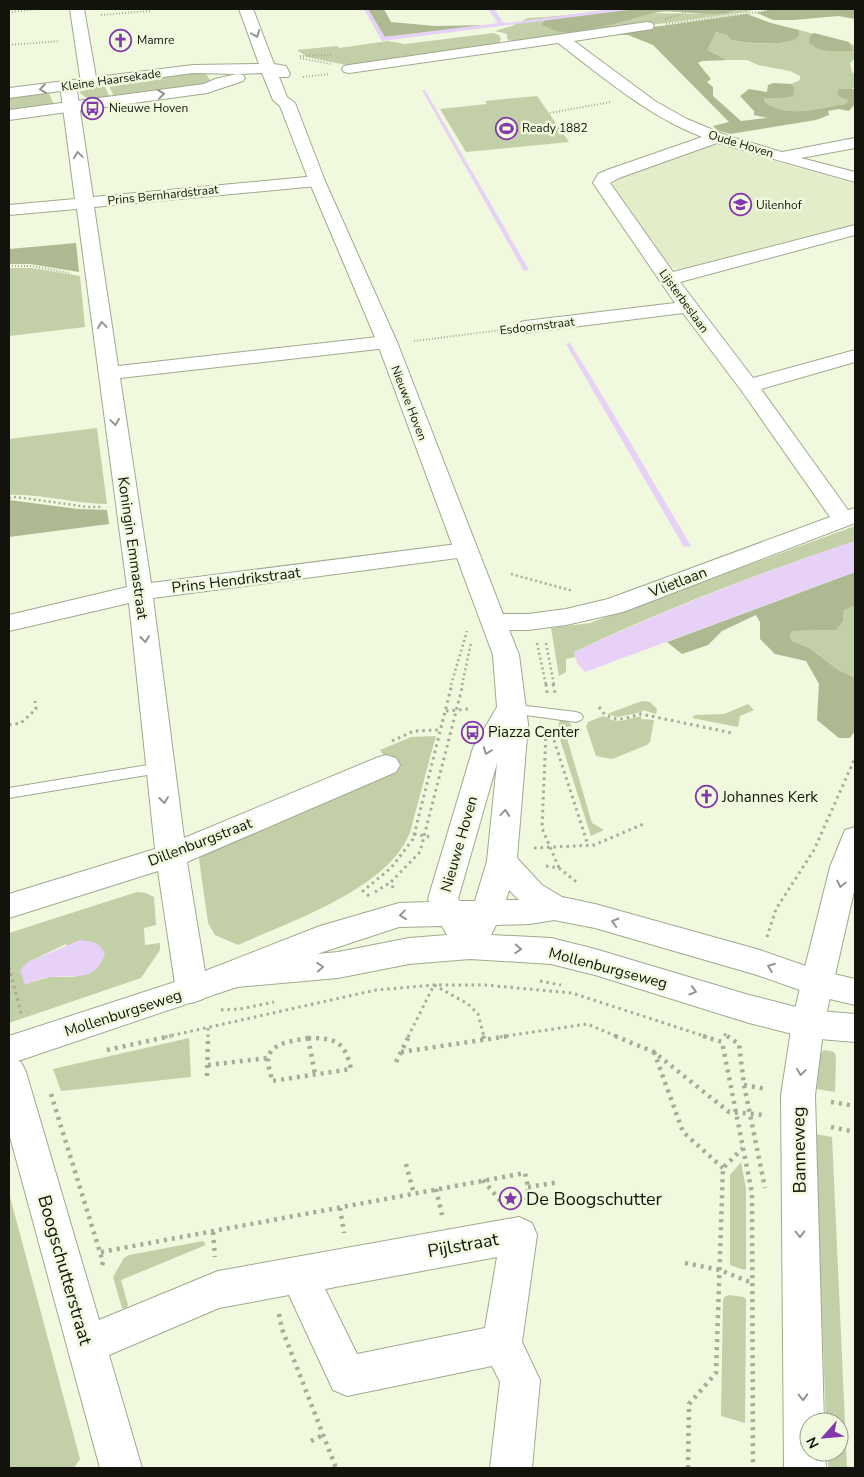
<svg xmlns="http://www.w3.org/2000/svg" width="864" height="1477" viewBox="0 0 864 1477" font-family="'Nunito Sans',sans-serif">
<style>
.built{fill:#e3edca}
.green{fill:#c3cfa6;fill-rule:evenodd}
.forest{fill:#aeb991}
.water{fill:#e7d1f6}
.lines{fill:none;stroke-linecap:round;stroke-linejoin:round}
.service-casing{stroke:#a1a98f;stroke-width:2}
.minor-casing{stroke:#a1a98f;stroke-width:2}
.tertiary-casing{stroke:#a1a98f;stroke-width:2}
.secondary-casing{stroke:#a1a98f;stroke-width:2}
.path-far3{stroke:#a6ac97;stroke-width:2;stroke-dasharray:1 2;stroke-linecap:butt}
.path-far2{stroke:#a6ac97;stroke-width:2.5;stroke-dasharray:2 3;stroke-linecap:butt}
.path-far1{stroke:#a6ac97;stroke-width:3;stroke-dasharray:2.5 4;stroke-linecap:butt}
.path{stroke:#a6ac97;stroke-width:4.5;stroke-dasharray:3 5;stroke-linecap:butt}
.service{fill:#fff;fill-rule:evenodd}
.minor{fill:#fff;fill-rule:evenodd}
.tertiary{fill:#fff;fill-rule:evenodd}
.secondary{fill:#fff;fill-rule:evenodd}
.oneway{stroke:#949591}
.labels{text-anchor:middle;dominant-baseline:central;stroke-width:5;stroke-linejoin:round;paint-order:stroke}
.far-poi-label{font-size:12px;fill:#12140b;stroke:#f0f8dd;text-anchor:start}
.far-street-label{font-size:12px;fill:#12140b;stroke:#f0f8dd}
.street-label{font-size:15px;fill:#12140b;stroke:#f0f8dd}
.poi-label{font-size:15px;fill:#12140b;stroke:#f0f8dd;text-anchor:start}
.near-street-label{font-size:18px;fill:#12140b;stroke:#f0f8dd}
.near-poi-label{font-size:18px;fill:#12140b;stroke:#f0f8dd;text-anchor:start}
</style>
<rect width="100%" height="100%" fill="#f0f8dd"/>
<path class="built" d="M718,145L855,184V224L680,269L671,267L610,183L615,179L710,146Z"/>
<path class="green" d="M740,9H755L747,12L516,43L507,39V34L495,31L512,26L528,18L548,17L541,23L580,30L653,13L703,14L733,12Z
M799,30L855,45V58L850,63L852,72L855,74V89L852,88L849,100L845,104C818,108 788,119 763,102L764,98H781L794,87L791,84L800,80V76L790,71L758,65L747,60H727L706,50L716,32L727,35L731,40C752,44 781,48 799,36Z
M494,33L499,35L501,39L498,46L351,66L307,57L297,50L337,46L339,48L388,41L405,44Z
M193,73L206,74L210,80L202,84L114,97L108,83Z
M104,84L110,98L88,99L80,93L81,90L86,87Z
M48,91L54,105L9,112V96Z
M537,96L569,142L466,152L440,109L487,104L485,101Z
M9,268H32L80,276L85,327L9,336Z
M97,428L107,504C74,504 39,493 9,495V439Z
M855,526V541C759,573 665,609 574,652L575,657L566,659V672L559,676L551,628L590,623Z
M855,605V678L837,669L809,648L792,641L790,635L792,631L836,630L843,622L844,609Z
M642,701L650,702L657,709L656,714L643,710L642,712L618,717L607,714Z
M748,704L754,710L740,716L738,727L692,718L695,715L724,714Z
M603,716L612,720L621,721L641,716V719L654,720L650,742L647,745L612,759L596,756L586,726L588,722Z
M560,720L567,721L571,724V728L566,735L592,823L604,830L591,836L557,730Z
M436,736C429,760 423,785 416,810C413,819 412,830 407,839C381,891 289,922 238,945L215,935L208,923L199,859L205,853L394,771L380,750L411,737Z
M137,892L146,893L154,897L156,925L144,928L145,945L160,943V950L141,978L9,1023V933ZM66,944L75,977H50L25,984L28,962Z
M189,1038L191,1077L61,1091L53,1069Z
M824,1050L834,1052L836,1056L835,1092L817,1089L820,1054Z
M816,1134L832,1137L847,1468H828V1452H839V1422H826L817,1196Z
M741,1162L746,1189V1269L744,1270L730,1265V1175Z
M9,1193L80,1459L74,1468H9Z
M203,1241L206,1245L121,1280L128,1305L126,1309L122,1308L113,1277L124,1258L129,1255Z
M729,1295L744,1297L746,1300L745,1423L721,1416L723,1302L724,1297Z"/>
<path class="forest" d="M368,9H384L391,22L435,26L489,25L384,37Z
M628,9H740C712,21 681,7 653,13C630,19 584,34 562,32C555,32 547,27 541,24L548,17Z
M772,9H851L855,10V19L838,16L794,20H773L757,13Z
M747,14L771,23L799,30V36C786,48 747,43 731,40L727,35L716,32L707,50L727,60L702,61L698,63L711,79L707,82L713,87V96L741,121L767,118L754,115V111L740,96L749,89L767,92L768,85L773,83L791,84L794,87L793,96L781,98H764V102C788,119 818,108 845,104L849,100L840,97L837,93L839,89H855V104L849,111L839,109L828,111L829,115L816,120L730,134L717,130L713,126L729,122L653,45L628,35L603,34Z
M814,33L849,42L853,51C839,51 819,54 809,42L810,36Z
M76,243L79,272L30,264H9V249Z
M9,500L78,509L107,510L109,524L9,537Z
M855,572V605L844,610L843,622L836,630L792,631L790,635L792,641L809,648L837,669L855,678V731L850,738H839L817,720L819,684L806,661L775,654L760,639V622L756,615L722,631L708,645L682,654L667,642Z"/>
<path class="water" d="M364,9H368L385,37L498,23L488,9H494L503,22L508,23L611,9H636L382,41Z
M422,90H425L529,270L524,271Z
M570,343L610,408L691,546L684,547L566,344Z
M855,541V572L585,672L577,663L574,652C665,610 759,573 855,541Z
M80,940C92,941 100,942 105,954C95,982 77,975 52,977C43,977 34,981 25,985L20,970L28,962Z"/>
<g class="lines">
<defs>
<path id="service" d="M510,704L576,712L581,714L583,717L581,720L576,722L505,712L503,709L505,706Z
M160,763L165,764L167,768L165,772L9,798V788Z"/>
<path id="minor" d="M70,9H84L97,83L94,86H84L81,83Z
M647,22L652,23L654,26L652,29L574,41L655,101L687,119L728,136L782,152L855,138V148L801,158L855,172V182L717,143L619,178L610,183L673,272L855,225V235L680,282L753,378L855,350V362L761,389L848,510L855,508V523L623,612L566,625L528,630H494L485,628L481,622L485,616L494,614H528L566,609L608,599L830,517L741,390L683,313L525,333L518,331L515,327L518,323L525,321L675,303L593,183L598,174L607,170L702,137C648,116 604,78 558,43L349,73L344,72L342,69L344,66L349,65Z
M68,80L73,82L76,85L93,197L317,176L323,177L325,181L323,185L317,186L94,207L118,366L387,336L394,338L397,342L394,346L387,348L120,378L151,583L465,543L473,545L477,550L473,555L465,557L153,598L184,838L376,758L386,755L396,758L400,765L396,772L187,862L208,990L203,999L192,1003L181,999L176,990L158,871L9,918V894L155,849L129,603L9,631V615L127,587L77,209L9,215V205L75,199L60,85L63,82Z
M9,1057L21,1062L26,1072L99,1320L218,1271L519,1217L532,1223L537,1235L522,1342L540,1380L532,1468H490L500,1382L492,1366L347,1396L333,1390L289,1295L219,1308L109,1355L142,1468H100L9,1133ZM497,1257L485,1328L357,1354L325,1289Z"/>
<path id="tertiary" d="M239,9H253L274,64L286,66L290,74L288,77H279L287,97L295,103L325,181L397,342L519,655L528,724L517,858L542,885L562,897L595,904L760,950L817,970L855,979V1005L817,996L757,975L595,928L554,920L530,924L496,925L491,935L551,938L595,949L749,995L808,1010L855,1014V1042L808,1038L749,1023L595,975L551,964L470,959L409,964L338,978L237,987L9,1064V1036L187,978L320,926L399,903L429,902L428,899L473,748L497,707L493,655L377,342L309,181L280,106L273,100L262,73L238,74L243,75L245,78L243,81L207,93L9,120V110L204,84L215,79L237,74L193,73L9,98V88L193,65L259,64ZM497,763L487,861L475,901H460L458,899ZM509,890L519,900H506ZM442,926L447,935L409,938L338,952L317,954L399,927Z"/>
<path id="secondary" d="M855,827V887L824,1024L815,1095L824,1422H809V1452H825L826,1468H784L781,1095L792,1024L801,983L830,867L845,830Z"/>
</defs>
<use href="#service" class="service-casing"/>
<use href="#minor" class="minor-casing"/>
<use href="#tertiary" class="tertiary-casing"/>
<use href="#secondary" class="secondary-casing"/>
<path class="path-far3" d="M829,9L855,13
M9,12L39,9
M101,15L150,11L151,9
M665,19L696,9
M666,24L782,9
M9,45L60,41
M300,56L333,55
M300,58L331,64
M303,77L329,74
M550,113L611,102
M9,266H32L69,273
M414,341L502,330"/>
<path class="path-far2" d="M9,498L16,497L88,507H101
M511,574L573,591
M537,643L546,685
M546,643L554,685
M451,685L467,631
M462,685L471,643"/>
<path class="path-far1" d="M546,684L547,693
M553,684L555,693
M599,707L605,715L612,718L623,719L641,714L732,733
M446,711L469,709
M9,725L21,723L36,709L35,701
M546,732L542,828L559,868
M552,734L588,845
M392,741L414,731L441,730
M414,834L431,837
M534,848L594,845L646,823
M546,866L559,868L579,884
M393,888L391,882L420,852L463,684
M375,892L391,882
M369,896L363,891L391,868L413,839L452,684
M767,937L776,909L814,850L855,758
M9,967L22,1017
M540,981L561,985
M221,1010L240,1009L274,1002
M724,1034L729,1037
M165,1037L376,990L434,985H485L572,993L707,1037
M208,1037V1027
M408,1037L434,985L468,1004L478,1014L484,1037
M500,1037L587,1024L618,1037"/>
<path class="path" d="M483,1036L484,1039
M615,1036L654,1052L729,1112L766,1115
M703,1036L722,1042L752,1193L753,1468
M727,1036L739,1044L744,1085L765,1188
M308,1038C335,1038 345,1041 351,1069L272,1081C271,1074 268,1067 268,1061C268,1042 295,1041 308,1038Z
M308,1038L315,1074
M107,1050L171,1036
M401,1052L509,1036
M654,1052L683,1132L723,1168
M396,1062L409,1036
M208,1065L268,1058
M207,1076L208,1036
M744,1085L766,1089
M51,1094L103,1262L101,1269
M831,1102L855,1106
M831,1127L855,1132
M406,1164L414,1194
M483,1180L503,1204
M528,1187L559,1182
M436,1189L442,1215
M340,1208L344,1233
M213,1232L215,1257
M101,1252L525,1173L528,1187L526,1205
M685,1263L720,1270L752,1283
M279,1314L282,1329L336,1468
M311,1441L323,1435
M688,1468L689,1404L716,1373L723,1168L743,1148"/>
<use href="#service" class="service"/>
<use href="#minor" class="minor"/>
<use href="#tertiary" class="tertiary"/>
<use href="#secondary" class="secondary"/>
</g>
<defs><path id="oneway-chevron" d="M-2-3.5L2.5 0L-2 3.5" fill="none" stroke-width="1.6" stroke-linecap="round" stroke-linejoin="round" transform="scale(1.25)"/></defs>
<g class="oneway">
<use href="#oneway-chevron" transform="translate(256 34) rotate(69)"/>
<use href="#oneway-chevron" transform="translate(43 89) rotate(172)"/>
<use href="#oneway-chevron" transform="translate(161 94) rotate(-8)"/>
<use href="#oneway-chevron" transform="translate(78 155) rotate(-98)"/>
<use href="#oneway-chevron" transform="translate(102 325) rotate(-98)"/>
<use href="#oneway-chevron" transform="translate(115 422) rotate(82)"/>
<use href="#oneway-chevron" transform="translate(145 639) rotate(83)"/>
<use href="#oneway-chevron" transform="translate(487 751) rotate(111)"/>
<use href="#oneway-chevron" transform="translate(164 800) rotate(83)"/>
<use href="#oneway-chevron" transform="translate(505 813) rotate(-85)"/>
<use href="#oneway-chevron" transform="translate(841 884) rotate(103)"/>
<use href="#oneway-chevron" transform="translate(403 915) rotate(173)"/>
<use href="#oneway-chevron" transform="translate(615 922) rotate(-164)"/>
<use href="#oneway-chevron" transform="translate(518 949) rotate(4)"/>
<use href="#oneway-chevron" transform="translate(320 967) rotate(-5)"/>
<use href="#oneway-chevron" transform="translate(771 967) rotate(-160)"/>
<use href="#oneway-chevron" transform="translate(693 991) rotate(17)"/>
<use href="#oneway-chevron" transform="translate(801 1072) rotate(98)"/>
<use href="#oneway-chevron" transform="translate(800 1234) rotate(89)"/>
<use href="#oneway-chevron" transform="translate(803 1397) rotate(89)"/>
</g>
<defs>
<symbol id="church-ring" viewBox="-11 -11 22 22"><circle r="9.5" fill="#f0f8dd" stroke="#8339ab" stroke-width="1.5"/><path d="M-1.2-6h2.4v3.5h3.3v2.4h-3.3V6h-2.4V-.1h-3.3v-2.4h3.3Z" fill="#8339ab"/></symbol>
<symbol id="bus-ring" viewBox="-11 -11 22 22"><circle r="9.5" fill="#f0f8dd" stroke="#8339ab" stroke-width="1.5"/><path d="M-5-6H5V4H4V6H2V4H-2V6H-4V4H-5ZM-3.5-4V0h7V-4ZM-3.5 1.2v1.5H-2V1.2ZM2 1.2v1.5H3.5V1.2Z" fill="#8339ab"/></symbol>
<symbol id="stadium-ring" viewBox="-11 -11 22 22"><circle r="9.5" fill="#f0f8dd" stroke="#8339ab" stroke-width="1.5"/><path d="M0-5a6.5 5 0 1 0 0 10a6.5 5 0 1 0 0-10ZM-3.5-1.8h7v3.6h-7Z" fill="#8339ab"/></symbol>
<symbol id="school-ring" viewBox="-11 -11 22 22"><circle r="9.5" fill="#f0f8dd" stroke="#8339ab" stroke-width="1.5"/><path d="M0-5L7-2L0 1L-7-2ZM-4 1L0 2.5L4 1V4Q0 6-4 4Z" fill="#8339ab"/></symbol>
<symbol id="sight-ring" viewBox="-11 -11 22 22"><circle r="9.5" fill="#f0f8dd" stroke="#8339ab" stroke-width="1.5"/><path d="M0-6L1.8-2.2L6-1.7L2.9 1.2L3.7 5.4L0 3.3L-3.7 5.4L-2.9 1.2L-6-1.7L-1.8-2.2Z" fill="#8339ab"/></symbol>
</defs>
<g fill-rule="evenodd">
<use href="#church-ring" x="108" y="28" width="25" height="25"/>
<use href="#bus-ring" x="80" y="96" width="25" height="25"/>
<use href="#stadium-ring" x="494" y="116" width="25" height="25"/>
<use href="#school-ring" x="728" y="192" width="25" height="25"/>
<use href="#bus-ring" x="460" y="720" width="25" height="25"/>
<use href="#church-ring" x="694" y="784" width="25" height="25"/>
<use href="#sight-ring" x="498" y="1186" width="25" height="25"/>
</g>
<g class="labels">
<g class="far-poi-label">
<text x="137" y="40">Mamre</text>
<text x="109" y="108">Nieuwe Hoven</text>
<text x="522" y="128">Ready 1882</text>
<text x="756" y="205">Uilenhof</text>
</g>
<g class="far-street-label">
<text transform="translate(111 80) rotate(-8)">Kleine Haarsekade</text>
<text transform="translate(741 144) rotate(17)">Oude Hoven</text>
<text transform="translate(163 195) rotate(-6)">Prins Bernhardstraat</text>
<text transform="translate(684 301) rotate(54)">Lijsterbeslaan</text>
<text transform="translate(537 326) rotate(-7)">Esdoornstraat</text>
<text transform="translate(409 403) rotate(69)">Nieuwe Hoven</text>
</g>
<g class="street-label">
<text transform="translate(133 548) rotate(82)">Koningin Emmastraat</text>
<text transform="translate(236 580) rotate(-7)">Prins Hendrikstraat</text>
<text transform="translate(678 582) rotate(-21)">Vlietlaan</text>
<text transform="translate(200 842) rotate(-21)">Dillenburgstraat</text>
<text transform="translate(459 844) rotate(-74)">Nieuwe Hoven</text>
<text transform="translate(608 968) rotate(15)">Mollenburgseweg</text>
<text transform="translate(123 1013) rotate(-18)">Mollenburgseweg</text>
</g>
<g class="poi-label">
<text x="488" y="732">Piazza Center</text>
<text x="722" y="797">Johannes Kerk</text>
</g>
<g class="near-street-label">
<text transform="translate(799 1150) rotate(-91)">Banneweg</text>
<text transform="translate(463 1245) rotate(-10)">Pijlstraat</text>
<text transform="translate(65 1270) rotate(74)">Boogschutterstraat</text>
</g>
<g class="near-poi-label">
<text x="526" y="1199">De Boogschutter</text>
</g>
</g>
<rect width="864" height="1477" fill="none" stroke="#12140b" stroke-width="20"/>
<g transform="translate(824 1437) rotate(243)"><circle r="24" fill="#f0f8dd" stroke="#979d89"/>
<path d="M0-4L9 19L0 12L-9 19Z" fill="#8339ab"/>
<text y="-8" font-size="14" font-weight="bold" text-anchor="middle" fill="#12140b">N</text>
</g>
</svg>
